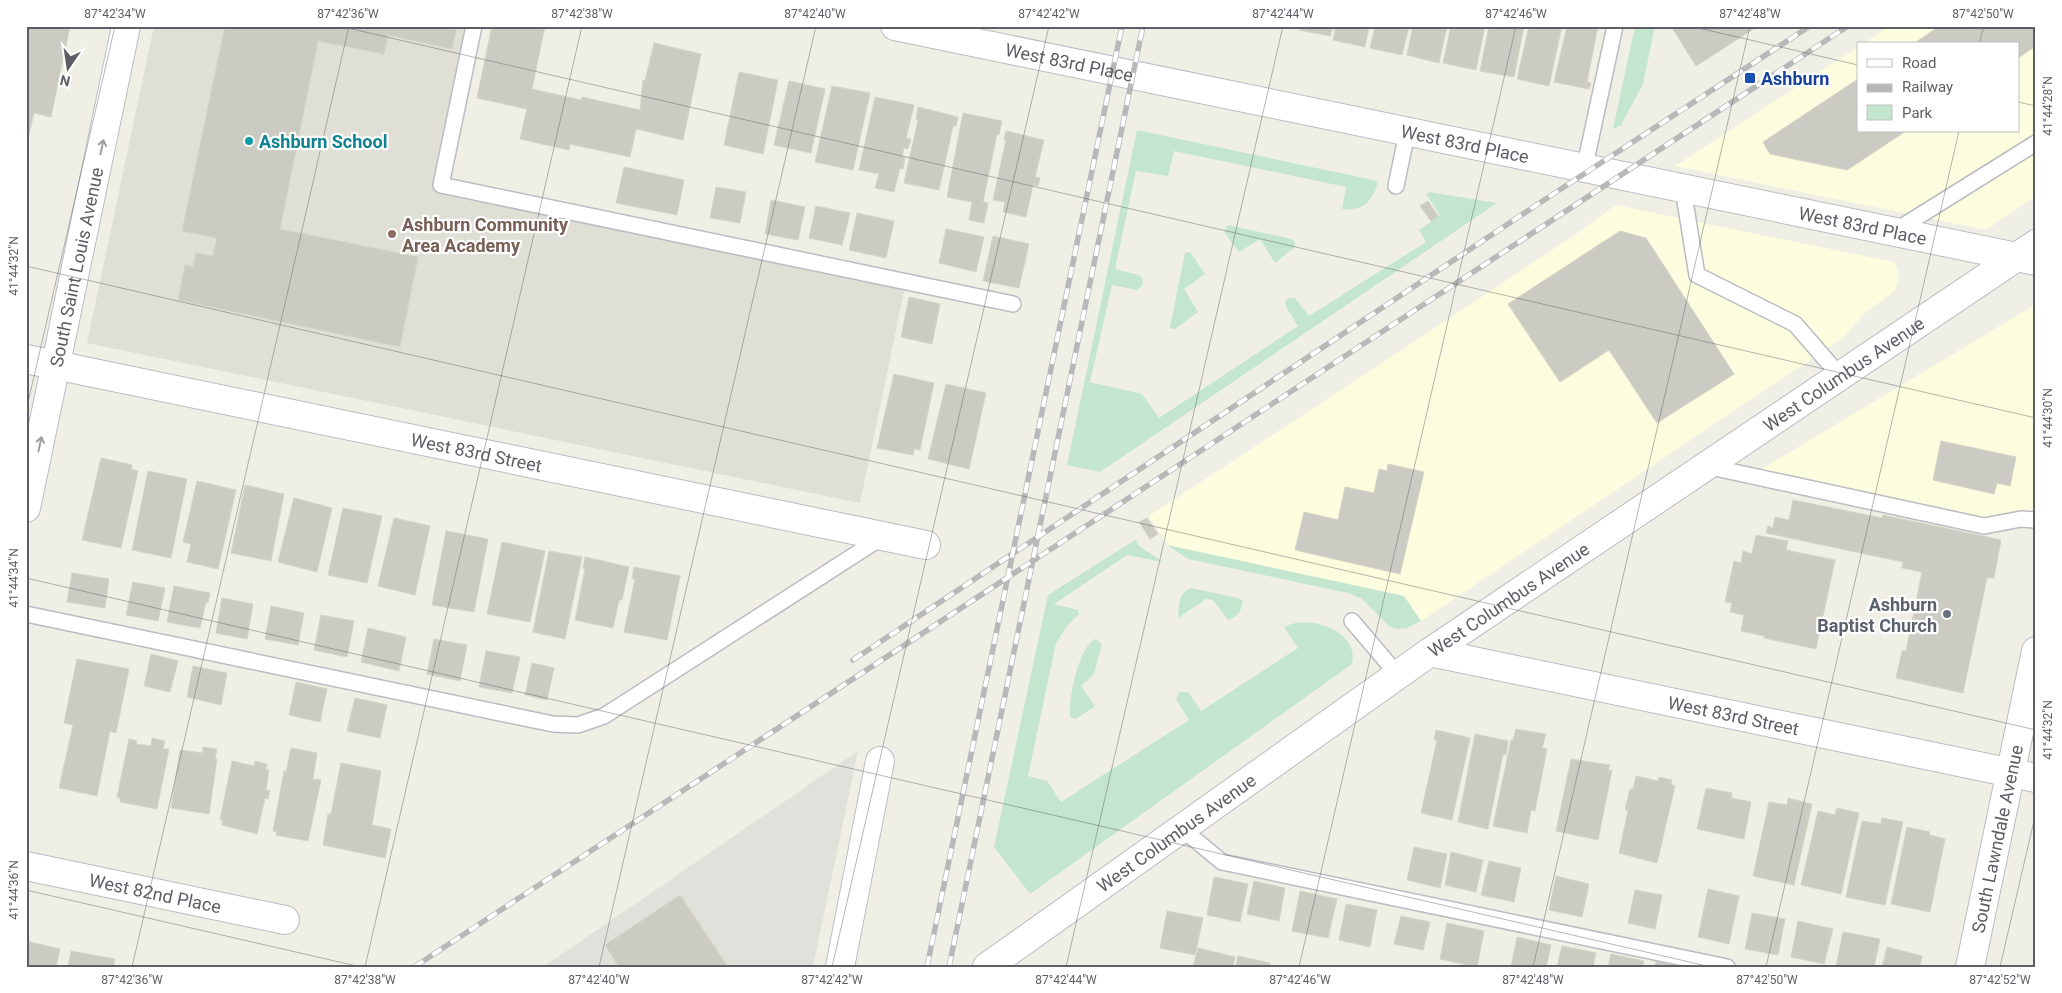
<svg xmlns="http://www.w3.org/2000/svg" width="2062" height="993" viewBox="0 0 2062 993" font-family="Roboto,sans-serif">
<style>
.commercial{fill:#fbfdde}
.industrial{fill:#e1e1db}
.education{fill:#dfdfd5}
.green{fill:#c4e6ce}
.building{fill:#cbcbc3;stroke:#d4d4c5}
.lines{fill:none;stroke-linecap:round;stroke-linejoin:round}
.service-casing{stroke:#bbbcc1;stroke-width:18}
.minor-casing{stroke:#bbbcc1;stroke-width:30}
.tertiary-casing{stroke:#bbbcc1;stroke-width:30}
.secondary-casing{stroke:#bcbcc3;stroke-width:30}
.service{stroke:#fff;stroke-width:15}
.minor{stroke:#fff;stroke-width:28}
.tertiary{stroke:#fff;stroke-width:28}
.secondary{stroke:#fff;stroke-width:28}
.rail-casing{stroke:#b8b8b9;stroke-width:5.5}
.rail{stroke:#fff;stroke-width:4;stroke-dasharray:11;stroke-linecap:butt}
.oneway{stroke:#9e9fa3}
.ticks{fill:none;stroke:#5e5f66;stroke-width:1;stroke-opacity:0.45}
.transit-dot{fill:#1a4fb4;stroke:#fff;stroke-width:2}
.culture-dot{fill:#0f9aa8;stroke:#fff;stroke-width:2}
.education-dot{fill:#8d6e63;stroke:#fff;stroke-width:2}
.worship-dot{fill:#6b7280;stroke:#fff;stroke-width:2}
.labels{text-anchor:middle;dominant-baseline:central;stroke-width:4.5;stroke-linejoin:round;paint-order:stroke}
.street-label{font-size:18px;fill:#5e5f66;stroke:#fff}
.transit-label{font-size:18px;font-weight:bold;fill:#164399;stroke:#fff;text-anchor:start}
.culture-label{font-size:18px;font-weight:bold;fill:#0d838f;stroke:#fff;text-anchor:start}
.education-label{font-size:18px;font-weight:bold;fill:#785e54;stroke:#fff;text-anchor:start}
.worship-label{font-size:18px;font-weight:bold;fill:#5b616d;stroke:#fff;text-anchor:end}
.neatline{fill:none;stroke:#5e5f66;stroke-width:2}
.ticks-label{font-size:12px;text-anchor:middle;fill:#5e5f66}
</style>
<rect width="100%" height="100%" fill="#efefe6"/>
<path class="commercial" d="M1889,26H2036V196L1986,230L1675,166L1858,47V131H2018V44H1863Z
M1616,205L1894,262L1899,275L1895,291L1865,313L1843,338L1421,621L1404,596L1167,545L1149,516L1382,363L1582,230Z
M2036,304V517L1984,526L1750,476Z"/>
<path class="industrial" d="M858,751L813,967H543L568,950Z"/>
<path class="education" d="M154,26H474L441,185L906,282L860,503L87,343Z"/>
<path class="green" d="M1635,26H1655L1643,84L1621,125L1613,129Z
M1137,130L1378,181C1373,201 1364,211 1342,209L1346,187L1174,151L1168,176L1136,171L1115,269L1139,275L1143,280L1142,286L1136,290L1112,285L1090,382L1142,394L1159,418L1298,326L1286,307L1285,301L1288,298H1295L1309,316L1426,242L1419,230L1440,215L1426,194L1429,192L1497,203L1100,472L1067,465Z
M1228,225L1292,239L1295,243L1294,248L1275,263L1260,239L1239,252L1224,232Z
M1190,252L1205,274L1184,289L1198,312L1175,329H1171L1170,327L1185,253Z
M1135,540L1139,546L1163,562L1127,555L1054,604L1078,610L1079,614L1067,626L1056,643L1028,776L1047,781L1061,802L1189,720L1176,699L1179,692H1188L1201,711L1298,648L1284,627C1308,614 1360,630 1352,664L1030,894L994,847L1048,595Z
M1167,545L1404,596L1421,621L1407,628L1397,629L1389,626L1362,599L1348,593L1188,559Z
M1191,588L1238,598L1243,601C1241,612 1238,616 1228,620L1213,600L1206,599L1178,618C1179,606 1178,593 1191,588Z
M1095,639L1102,644L1094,674L1081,686L1095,706L1076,719L1070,717C1068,699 1079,647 1095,639Z"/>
<path class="building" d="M26,26H70L51,117L34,113L26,148Z
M225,26H457L452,49L388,35L384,54L318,41L280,229L418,257L400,347L178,300L185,265L193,267L196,253L213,256L217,238L182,231Z
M492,26H545L532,89L581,100L582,97L640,110L643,80L645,81L654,43L701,54L683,140L636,129L630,157L570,144L569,150L520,139L527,109L477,98Z
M1300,26H1333L1330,36L1299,30Z
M1336,26H1369L1365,47L1333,40Z
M1375,26H1409L1402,55L1370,48Z
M1413,26H1447L1439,63L1407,55Z
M1451,26H1485L1476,70L1443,63Z
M1489,26H1524L1514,77L1480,71Z
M1529,26H1562L1549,86L1517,79Z
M1567,26H1598L1587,82L1591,83L1589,89L1554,82Z
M1671,26H1758L1696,66Z
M1940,26H2036V46L2018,58V44H1913Z
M739,72L778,80L763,154L724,145Z
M1858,79V131H1906L1847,170L1770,154L1763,142Z
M789,81L825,89L811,153L774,145Z
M832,86L870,93L853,170L815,162Z
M875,97L914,105L906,138L911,139L908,149L904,148L902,157L905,158L903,169L900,168L894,192L875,188L879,174L859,170Z
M918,107L958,117L956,126H953L939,190L904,183L918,120H916Z
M963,113L1002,121L999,135L997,134L983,202L988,203L984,223L969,220L972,202L947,197Z
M1006,131L1044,140L1035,177L1040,178L1038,186L1033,185L1026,217L1003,212L1005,202L993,200L1006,140H1004Z
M624,167L684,180L677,215L616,203Z
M716,187L746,192L740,223L710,218Z
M771,200L805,207L798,240L765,234Z
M1428,201L1438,216L1431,221L1420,206Z
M816,206L850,213L842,245L809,238Z
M857,213L894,221L886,258L849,250Z
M946,229L984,237L976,272L939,263Z
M1620,231L1646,238L1734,374L1657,423L1609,350L1560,382L1508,304Z
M993,236L1029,244L1019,288L983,281Z
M909,297L940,304L932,344L901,337Z
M894,374L934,383L920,450L914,449L913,455L877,448Z
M946,384L986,393L969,469L928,459Z
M1941,441L2016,457L2010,486L1997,483L1994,494L1933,480Z
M101,458L132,465L131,469L138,471L121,548L82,540Z
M1388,464L1424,472L1400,574L1295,550L1304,512L1338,520L1345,487L1374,493L1379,469L1387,471Z
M148,471L187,479L171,558L132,550Z
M197,481L236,490L218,569L187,562L191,544L183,542Z
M245,485L284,494L271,561L231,553Z
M294,498L332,508L317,572L278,562Z
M1793,500L1882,518L1883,515L2001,540L1994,578H1987L1963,693L1896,678L1902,651H1906L1922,572L1902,568L1903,562L1766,533L1768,526L1773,528L1775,517L1789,520Z
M343,508L382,516L367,583L328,575Z
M394,518L430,526L415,595L378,586Z
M1147,518L1158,534L1150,539L1139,522Z
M446,531L488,539L474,612L432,605Z
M1756,535L1788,541L1786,550L1835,560L1816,649L1764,638V636L1741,631L1744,615L1730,612L1732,603L1725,602L1734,561L1741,563L1743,551L1752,554Z
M502,542L545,551L530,622L487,614Z
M549,551L582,557L565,639L533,632Z
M585,557L629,567L622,600H619L613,628L575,620L585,569L583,568Z
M634,567L680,576L667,640L624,632L635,579H632Z
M72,573L109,579L105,608L67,602Z
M133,582L165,588L158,621L126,615Z
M174,586L210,593L208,603L206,602L200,628L167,622Z
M222,598L253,604L247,639L216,633Z
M271,606L304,613L298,645L265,639Z
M321,615L354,621L347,657L314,650Z
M368,628L406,637L399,671L361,662Z
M434,639L467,645L460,681L427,674Z
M486,651L520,657L512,693L479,687Z
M151,654L178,661L170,692L144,686Z
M77,659L129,669L116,733L110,731L97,796L59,788L73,725L64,723Z
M532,663L554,668L547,700L525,695Z
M193,666L227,673L221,705L187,697Z
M296,682L327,689L320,722L289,715Z
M355,698L387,705L380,738L347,731Z
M1516,729L1546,734L1542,748L1547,749L1535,811L1531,810L1527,833L1493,826L1511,740H1513Z
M1436,730L1470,738L1452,820L1421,813L1437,740H1434Z
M1475,734L1508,741L1506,755L1503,754L1488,829L1458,822Z
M152,738L165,741L163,749H169L157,809L120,802V798L117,797L129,739L137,741L136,744L151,746Z
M203,747L217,749L215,758L217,759L209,814L171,808L180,750L203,753Z
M291,748L317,753L313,779L321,780L308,841L276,835L277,832L273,831L284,771L286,772Z
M1571,759L1610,765L1608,770H1612L1598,840L1556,831Z
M232,761L254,766L255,761L267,764L266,770H269L266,790L270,791L268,799L265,798L257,834L222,825L223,820H220Z
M341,763L381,771L372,825L391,829L385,858L323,845L328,814H331Z
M1636,776L1658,781L1659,777L1672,780L1671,784L1675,786L1657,863L1619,853L1628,811L1625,809L1630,789H1633Z
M1706,788L1732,793L1731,798L1751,802L1744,839L1697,829Z
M1788,798L1812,804L1794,885L1753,876L1769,802L1787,805Z
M1837,808L1859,813L1841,894L1801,885L1818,811L1835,815Z
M1882,818L1903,822L1885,905L1846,897L1862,821L1881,824Z
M1907,827L1930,832L1929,835L1945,839L1930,912L1891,904Z
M1414,847L1447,854L1440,888L1407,880Z
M1451,852L1483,860L1476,892L1445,885Z
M1489,861L1521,868L1514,902L1481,895Z
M1556,876L1589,884L1582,917L1549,910Z
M1214,877L1248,884L1240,922L1207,915Z
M1254,881L1285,888L1279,921L1247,914Z
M1708,889L1739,896L1729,944L1698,937Z
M1635,890L1662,895L1655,929L1628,923Z
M1300,891L1337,899L1328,938L1292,931Z
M680,895L728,967H619L605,945Z
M1346,904L1377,910L1370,947L1339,940Z
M1167,911L1203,918L1195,955L1160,948Z
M1752,913L1785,919L1778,955L1745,949Z
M1401,916L1430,922L1423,950L1394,944Z
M1798,921L1833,929L1824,964L1791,957Z
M1447,923L1484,931L1477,967L1440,959Z
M1843,932L1880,939L1874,967H1836Z
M1517,937L1551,945L1546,967H1511Z
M26,941L60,949L56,967H26Z
M1562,946L1596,953L1593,967H1557Z
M1887,947L1922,956L1920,967H1882Z
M1198,948L1235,957L1233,967H1193Z
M71,951L115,959L113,967H68Z
M1611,954L1644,961L1642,967H1608Z
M1238,956L1270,963V967H1236Z
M1656,961L1681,967H1655Z"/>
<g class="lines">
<defs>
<path id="service" d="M474,26L441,185L1013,304
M1584,170L1615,26
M1396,186L1407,133
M1683,189L1697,275L1795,324L1840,376
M1895,231L2036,143
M1706,466L1984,526L2021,519L2036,520
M26,614L553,724L578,725L604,716L884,536
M1352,621L1398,675
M1182,829L1222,862L1727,967"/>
<g id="minor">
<path id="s1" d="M895,26L2036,261"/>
<path id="s2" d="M26,359L926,545"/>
<path id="s3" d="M26,508L126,26"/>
<path id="s4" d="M26,866L285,920"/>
<path d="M840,967L880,761"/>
<path id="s5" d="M1970,967L2036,651"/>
</g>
<g id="tertiary">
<path id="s6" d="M1430,652L2036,778"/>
</g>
<g id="secondary">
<path id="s7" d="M987,967L1430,652L2036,244"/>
</g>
</defs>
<use href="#service" class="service-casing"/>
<use href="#minor" class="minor-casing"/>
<use href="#tertiary" class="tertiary-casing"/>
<use href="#secondary" class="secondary-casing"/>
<use href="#service" class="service"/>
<use href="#minor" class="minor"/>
<use href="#tertiary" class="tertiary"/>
<use href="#secondary" class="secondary"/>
<defs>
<path id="rail" d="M853,660L1535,206L1810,26
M414,967L1848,26
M927,967L1122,26
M949,967L1143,26"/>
</defs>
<use href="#rail" class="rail-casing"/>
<use href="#rail" class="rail"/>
</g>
<defs><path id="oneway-shaft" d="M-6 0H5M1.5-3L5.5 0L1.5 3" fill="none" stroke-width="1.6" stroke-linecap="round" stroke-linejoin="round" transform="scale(1.25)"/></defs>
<g class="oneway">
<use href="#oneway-shaft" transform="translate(102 147) rotate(-78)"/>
<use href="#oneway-shaft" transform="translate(40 444) rotate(-78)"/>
</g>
<path class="ticks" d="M339,26L2036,418M1690,26L1858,65M1979,44L1984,26M2018,102L2036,106M26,266L2036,730M26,411L115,26M26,578L1711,967M26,890L361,967M132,967L349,26M365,967L582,26M599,967L816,26M832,967L1049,26M1066,967L1283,26M1299,967L1516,26M1533,967L1750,26M1766,967L1959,131M2000,967L2036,812"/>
<rect class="transit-dot" x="1744" y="72" width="12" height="12" rx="2.5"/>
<circle class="culture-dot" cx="249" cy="141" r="5"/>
<circle class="education-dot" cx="392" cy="234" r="5"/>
<circle class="worship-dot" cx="1947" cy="614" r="5"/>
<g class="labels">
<g class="street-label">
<text stroke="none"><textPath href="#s1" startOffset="178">West 83rd Place</textPath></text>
<text stroke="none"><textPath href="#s1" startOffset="582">West 83rd Place</textPath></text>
<text stroke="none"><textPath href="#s1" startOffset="988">West 83rd Place</textPath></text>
<text stroke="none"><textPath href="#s3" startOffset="246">South Saint Louis Avenue</textPath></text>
<text stroke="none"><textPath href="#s7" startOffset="1042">West Columbus Avenue</textPath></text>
<text stroke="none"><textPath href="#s2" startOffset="460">West 83rd Street</textPath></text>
<text stroke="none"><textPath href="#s7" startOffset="638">West Columbus Avenue</textPath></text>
<text stroke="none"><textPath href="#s6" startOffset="310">West 83rd Street</textPath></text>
<text stroke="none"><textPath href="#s7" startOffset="232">West Columbus Avenue</textPath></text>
<text stroke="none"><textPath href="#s5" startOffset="131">South Lawndale Avenue</textPath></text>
<text stroke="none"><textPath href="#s4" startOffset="132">West 82nd Place</textPath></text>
</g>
<g class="transit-label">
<text x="1761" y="78">Ashburn</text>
</g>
<g class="culture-label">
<text x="259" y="141">Ashburn School</text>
</g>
<g class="education-label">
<text x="402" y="224">Ashburn Community<tspan x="402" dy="21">Area Academy</tspan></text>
</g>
<g class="worship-label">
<text x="1937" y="604">Ashburn<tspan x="1937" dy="21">Baptist Church</tspan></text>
</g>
</g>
<rect width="2062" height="993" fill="none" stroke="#ffffff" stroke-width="55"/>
<rect x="1857" y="42" width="162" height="90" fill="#ffffff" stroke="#bfbfc2"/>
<rect x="1867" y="59" width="25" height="8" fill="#ffffff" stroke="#bfbfc2"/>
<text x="1902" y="68" font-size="15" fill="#5e5f66">Road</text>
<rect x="1867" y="84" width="25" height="8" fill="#b8b8b9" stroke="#bfbfc2"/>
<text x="1902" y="92" font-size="15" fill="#5e5f66">Railway</text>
<rect x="1867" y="105" width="25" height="15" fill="#c4e6ce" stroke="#bfbfc2"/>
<text x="1902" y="118" font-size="15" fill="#5e5f66">Park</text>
<g transform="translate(68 68) rotate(193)" stroke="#ffffff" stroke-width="4" paint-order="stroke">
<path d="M0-4L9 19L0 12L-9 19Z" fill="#5e5f66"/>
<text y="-8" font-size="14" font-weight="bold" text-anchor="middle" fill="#5e5f66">N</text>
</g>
<rect x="28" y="28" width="2006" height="938" class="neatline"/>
<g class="ticks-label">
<text x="115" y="18">87°42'34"W</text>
<text x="348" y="18">87°42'36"W</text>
<text x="582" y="18">87°42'38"W</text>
<text x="815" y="18">87°42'40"W</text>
<text x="1049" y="18">87°42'42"W</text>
<text x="1283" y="18">87°42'44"W</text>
<text x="1516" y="18">87°42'46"W</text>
<text x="1750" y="18">87°42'48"W</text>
<text x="1983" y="18">87°42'50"W</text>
<text transform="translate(2048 106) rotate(-90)" y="4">41°44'28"N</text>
<text transform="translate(14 266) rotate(-90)" y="4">41°44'32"N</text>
<text transform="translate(2048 418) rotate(-90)" y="4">41°44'30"N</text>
<text transform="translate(14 578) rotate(-90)" y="4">41°44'34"N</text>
<text transform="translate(2048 730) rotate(-90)" y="4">41°44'32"N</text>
<text transform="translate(14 890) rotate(-90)" y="4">41°44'36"N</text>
<text x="132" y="984">87°42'36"W</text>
<text x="365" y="984">87°42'38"W</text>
<text x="599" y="984">87°42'40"W</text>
<text x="832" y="984">87°42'42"W</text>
<text x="1066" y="984">87°42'44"W</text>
<text x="1300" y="984">87°42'46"W</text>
<text x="1533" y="984">87°42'48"W</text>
<text x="1767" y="984">87°42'50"W</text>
<text x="2000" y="984">87°42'52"W</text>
</g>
</svg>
